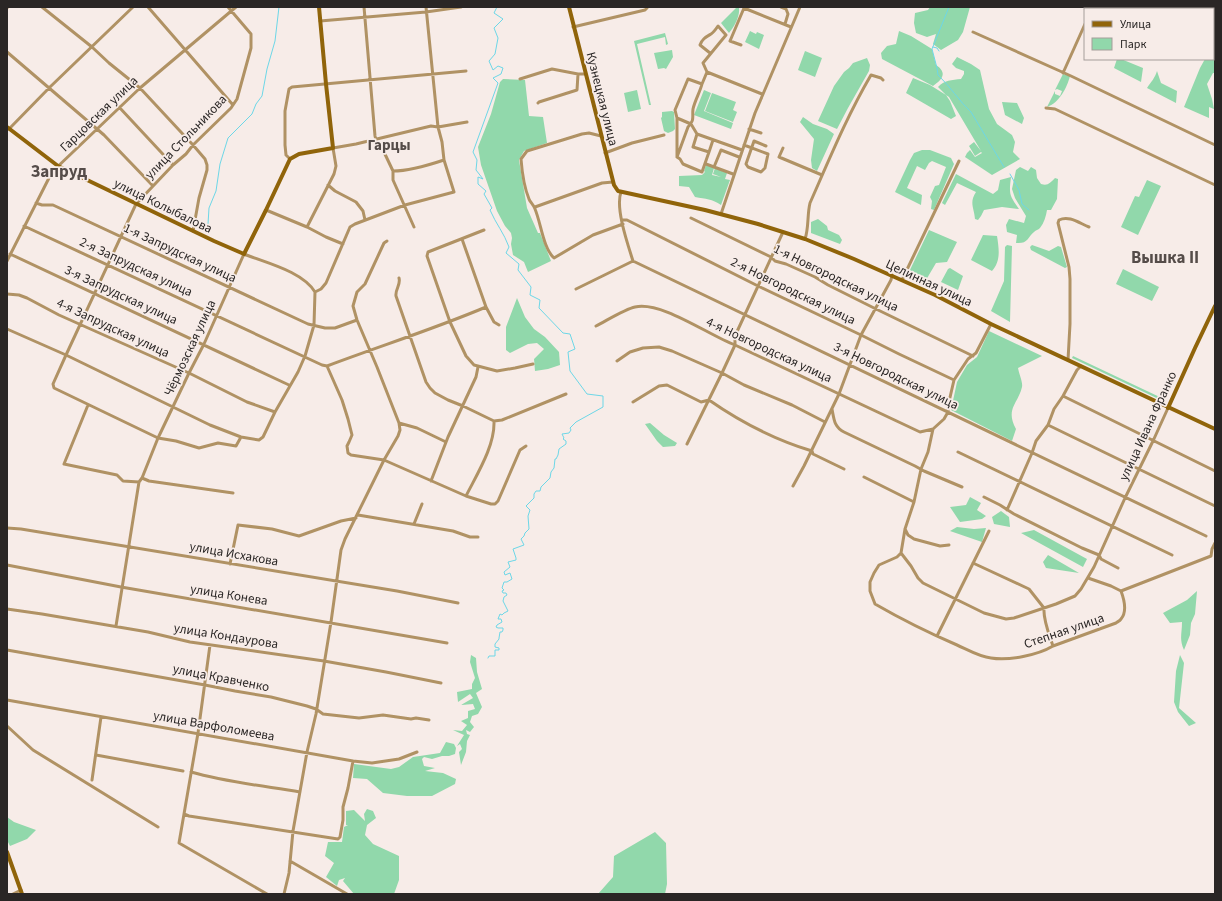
<svg xmlns="http://www.w3.org/2000/svg" width="1222" height="901" viewBox="0 0 1222 901" font-family="'Source Sans 3',sans-serif">
<style>
.green{fill:#91d8ab}
.lines{fill:none;stroke-linecap:round;stroke-linejoin:round}
.stream{stroke:#6dd7e7;stroke-width:1}
.street{stroke:#b09264;stroke-width:3}
.secondary{stroke:#90640a;stroke-width:4}
.labels{text-anchor:middle;dominant-baseline:central;stroke-width:3.5;stroke-linejoin:round;paint-order:stroke}
.street-label{font-size:13px;fill:#2a2625;stroke:#f7ece8}
.quarter-label{font-size:15px;font-weight:bold;fill:#554c49;stroke:#f7ece8}
.district-label{font-size:17px;font-weight:bold;fill:#554c49;stroke:#f7ece8}
</style>
<rect width="100%" height="100%" fill="#f7ece8"/>
<path class="green" d="M737,7L739,8C740,17 734,27 729,33L721,23Z
M930,7H970L963,32L958,40L941,50L933,44L936,34L927,37L916,33L914,23L915,13L928,10Z
M750,31L756,34L757,32L764,35L759,49L745,42Z
M899,31L911,36L932,49L936,65C948,73 942,80 933,86L882,59L881,53L887,46L896,44Z
M665,33L668,44L666,45L665,37L637,44L651,105H649L634,41Z
M672,50L673,57L666,69L664,68L658,69L654,53Z
M805,51L822,58L815,77L798,70Z
M1213,51L1215,53V73H1213L1207,84L1212,99L1214,109L1209,107V118L1184,107L1200,68L1205,59H1213Z
M957,57L971,64L980,70L989,109L997,124L1012,135L1015,142L1013,152L1020,159L992,175L965,157L967,153L970,150L975,157L982,153L981,152L975,156L969,146L974,142L981,151L949,97L946,95L950,101L956,116L951,119L906,93L913,78L930,85L946,95L938,87C944,80 952,80 961,79L964,74V71L956,68L952,64Z
M867,58L870,65L869,71L848,108L837,129L818,121L834,86L844,72L849,68L853,63Z
M1117,59H1121L1143,68L1141,82L1114,68Z
M1157,71L1161,83L1177,91L1176,103L1147,88C1151,82 1155,78 1157,71Z
M1063,74L1070,76C1067,88 1059,103 1047,107L1055,91V94L1060,96L1062,91L1057,89L1055,90Z
M503,79L525,80L529,116L543,117L547,143L524,151L519,160L527,208L538,233H540L551,261L528,272L524,262L513,255L511,244L512,238L511,233L505,226L497,211L481,165L478,147L491,114L500,82Z
M637,90L641,109L628,112L624,93Z
M704,90L711,93L704,111L733,123L731,129L694,115Z
M712,93L736,102L733,110L737,112L733,122L705,111Z
M1002,102L1017,103L1024,118L1022,124L1005,115Z
M662,112L672,111L674,112L675,129L673,131L668,133L664,131L661,118L662,117Z
M803,117L813,124L827,129L834,134L817,171L812,168L811,160L814,139L800,122Z
M922,150H930L951,158L954,164L934,210L931,209L932,201L930,197L935,186L939,185L946,167L932,161L929,163L925,170L917,166L907,188L922,195L921,205L895,192L910,160L914,153Z
M706,165L714,168L712,175L721,177L713,174L715,168L727,173L725,179L730,180L721,205C712,199 706,199 695,197L689,187L679,186V176L702,175L705,172L704,171Z
M1020,167L1028,171L1031,167L1036,170L1037,178L1041,184C1048,186 1050,183 1055,178L1058,179L1057,199L1051,210H1047C1046,216 1044,223 1040,228C1038,230 1036,230 1034,232C1027,238 1028,244 1016,243L1017,235L1007,232L1006,225L1009,219L1024,223L1026,216L1015,198L1012,189L1016,170Z
M956,174L993,194L998,190L1000,180L1011,177C1009,194 1009,195 1019,209L1002,207L984,210L981,216L978,220L975,219C974,207 969,203 976,192L957,183L945,205L942,203Z
M1147,180L1161,186L1138,235L1121,227L1135,196L1139,197Z
M818,219L827,226L828,230L839,235L842,240L840,244L811,233V222Z
M929,230L957,242L947,262L936,263L926,280L909,272Z
M983,235L997,236C999,249 1001,261 992,271L971,260Z
M1007,245L1012,246L1010,322L991,311L1004,281L1005,247Z
M1032,245L1049,251L1058,246L1061,247L1067,267L1065,268L1031,250L1030,247Z
M950,268L963,276L958,290L941,282L948,269Z
M1123,269L1159,287L1152,301L1116,284Z
M517,298L525,317L534,329L545,337L559,352L560,365L548,369L535,371L534,359L544,349L537,343L528,344L510,353L506,350V327Z
M989,331L1042,356L1018,368C1019,374 1023,382 1022,387C1018,404 1005,409 1016,429L1012,441L951,410L957,382L967,365L977,357Z
M1073,356L1166,400L1165,402L1072,358Z
M650,423L664,435L677,443L675,446L663,447L657,441L645,424Z
M970,497L981,503L977,510L986,516L982,519L960,522L950,507L966,505Z
M1001,511L1009,517L1010,527L994,524L992,517Z
M957,527L974,529L986,528L982,542L950,531Z
M1034,530L1087,559L1083,567L1021,533Z
M1048,555L1079,573L1046,568L1043,562Z
M1197,591L1195,614L1191,623L1190,635L1184,650C1179,639 1182,634 1182,622L1170,623L1163,613L1187,600Z
M471,655L476,658L477,672L482,689L476,693L482,707L478,714L472,716L470,722L474,727L470,732L466,730L467,734L470,735L467,741L466,752L461,765L459,752L462,749L460,744L457,746L464,735L453,730L462,731L467,725L461,721L468,718V711L475,709L473,704L461,705L473,698L470,694L458,702L457,692L472,689V684L475,678L470,662Z
M1180,655L1184,663L1179,708L1196,723L1189,726L1178,712L1174,702L1176,671Z
M446,742L454,744L456,748L455,754L449,756H442L432,759L424,757L422,759L424,766L435,768L425,771L443,773L456,779L455,784L432,796H407L383,793L367,779L353,778L354,764L391,769L399,767L413,757L440,753Z
M367,809L373,811L376,818L367,825L365,835L373,844L399,856V880L394,894H354L343,881L345,878L339,880L337,886L326,877L334,863L325,856L328,842H342L344,827L348,825H346V811L354,810L365,821L364,814Z
M7,817L14,822L36,830L27,839L10,846L7,840Z
M655,832L666,843L667,884L665,894H598L613,877L614,856Z"/>
<g class="lines">
<path class="stream" d="M949,7L932,49L937,68L938,75C950,86 959,101 971,112L1004,167
M933,47L937,48L939,51
M1010,174L1019,190L1022,204L1029,210
M208,224L209,208L216,191L220,164L228,138L252,114L256,104L262,96L267,69L275,41L279,7
M488,658L489,656H495V650H499V648L495,647V644L499,639V638L500,632H502L503,630V628H498L496,627L497,625L502,622L501,619H498L500,614L502,615L504,613L508,611L503,601L504,597L507,595L506,593H503L502,591L504,590L502,588L504,582H507L512,579L510,573L505,575L504,572L510,567L508,562L516,560V558L513,549L524,545L521,539L524,536L525,533L529,529L528,516L530,510L526,506L534,498V494L536,491H540L541,487L550,478L551,472L554,468L555,459H556L558,455L559,449L566,444V441L563,439L564,438L562,434L569,433L571,430L570,428L576,422L603,407V396L587,394L570,371L568,352L575,349L570,334L563,333L539,308L540,300L530,295L531,287L518,270L519,264L506,253L509,247C504,233 496,224 490,210L492,208L484,194L486,191L478,184V177L483,179L476,170L477,160L473,152L498,83L493,78L501,74L503,68L498,66L493,70L489,61L495,54L498,38L494,28L503,19L494,13L497,7"/>
<path class="street" d="M42,7L92,47L109,63L140,88L193,145L205,159L207,165V170L199,198L193,231
M148,7L233,105
M228,7L251,34V48L237,99L231,108L193,145L186,154L173,165L136,204L66,355L53,384L54,388L158,438L176,441L199,448L218,443L236,446L241,437
M364,7L375,136L376,140L383,150L393,171V180L414,227
M781,7L786,9L788,14L785,24
M7,8L8,7
M1091,9L1092,7
M320,21L426,12L461,7
M573,27L645,10L647,8
M973,32L1071,76L1215,145
M741,45L730,41L744,8L791,27
M7,52L104,135L153,186
M707,72L703,63L726,35L718,26C716,29 714,32 711,34C706,37 702,39 700,45L710,53
M1063,73L1085,24
M520,79L552,69L578,74H585
M702,84L707,72L762,94
M538,103L539,102L577,90L578,74
M119,107L173,165
M1046,108L1055,109L1215,185
M677,118L691,124L697,134L693,147L709,152L702,172L683,164L680,159L677,157V118L675,110L688,79L702,84C700,92 695,100 693,109C692,117 695,120 688,127L677,157
M9,129L50,87L133,7
M749,129L761,133
M697,134L742,150
M601,136L589,133L582,134L527,151L521,159C522,172 524,187 529,199C530,202 534,205 535,209C541,223 543,248 554,258L593,235L623,224
M744,145L768,154L765,168L761,172L748,167L746,164L754,141L766,146
M783,148L779,157L822,175
M709,152L713,140
M605,153L632,143L664,135
M290,159L286,155L285,145V111L289,89L292,87L466,71
M706,164L733,174
M714,167L721,150L739,157
M393,171C410,171 429,165 444,160
M328,185L335,191L356,202L363,211L365,220
M621,192C615,208 628,245 633,261
M36,203L42,205H53L308,324L325,328H335L357,320
M535,207L602,183L613,182
M266,210L307,227L326,237L343,244
M721,214L755,113L800,7
M691,218L771,257L775,261L786,264L815,277L828,285L876,309L973,356
M622,220H627L758,286L861,335L899,354L954,380
M24,226L322,365L327,366C380,346 434,329 486,307
M307,227L334,174L336,166L333,148L356,144L431,126L438,127L467,122
M484,230L428,252L427,256L450,322L466,356L474,365L497,371L515,368L533,364
M462,239L486,307L494,322L499,325
M805,239C809,228 807,215 810,203C829,160 847,116 871,75L881,78L883,80
M10,254L289,385
M7,261L52,172L140,88L236,7
M399,278C401,285 395,289 396,296L426,382L430,388L435,393L448,400L463,406L494,421L502,420L566,394
M902,280L959,161
M576,289L633,261L1206,536
M315,292L321,289L326,283L350,227L355,224L405,205L454,192L444,160L442,142L438,127L426,7
M7,294L19,295L27,298L59,315L189,373L247,402L275,412
M991,324L976,353L968,359L954,380L948,406V412L944,419L933,429L928,452L921,469L914,502L905,529L901,553L897,557L879,565L874,573L870,582V591L875,604C901,619 929,633 957,645C968,650 980,657 991,658C1009,661 1038,655 1053,646L1116,623C1117,622 1120,621 1121,619C1127,612 1124,599 1121,591L1111,586L1088,578
M596,326C606,321 625,309 635,307C662,301 708,335 735,345L920,432L933,429
M7,329L66,355L210,425L241,437L259,440L263,437L275,412L298,372L305,356L314,325L315,292
M1068,360L1070,324V279L1069,267L1058,223L1059,220C1069,215 1079,223 1089,227
M617,361L630,352L643,348L659,347L672,351L722,373L744,385L792,405L825,422
M327,366L342,400L348,419L352,435L349,442L347,446L348,453L351,455L384,460L466,496L491,504H495L498,501L520,450L526,446
M1063,396L1215,471
M633,402L659,386L667,385L701,402L709,400C739,421 776,440 812,451L813,454L844,469
M88,405L64,464L117,475L123,481L139,482
M832,409C834,419 834,427 844,432L915,466L924,471L962,487
M399,423L417,428L446,442
M1048,425L1215,506
M687,444L722,373L735,345V336L783,232
M958,452L1172,555
M864,477L914,502
M142,478L149,481L233,493
M431,481L448,437L476,377L478,367
M793,486L804,466L839,394L861,335L891,280L892,275
M466,496C477,474 495,446 494,421
M984,497L1000,505L1014,514L1082,548L1099,555L1101,559L1118,568
M1007,510L1032,453L1036,441L1048,425L1054,409L1063,396L1077,370L1081,366
M358,515L453,531L470,537H478
M414,524L422,504
M7,528L21,529L397,591L458,603
M905,529L908,535L914,539L940,546L949,545
M901,553L911,566L918,578L923,583L984,613L1006,619L1014,618L1056,604L1075,596L1081,589L1094,567L1125,498L1153,441L1168,408
M973,563L1029,589L1044,608C1043,620 1049,634 1053,646
M230,564L238,525L272,529L299,536L341,521L356,518
M7,565L121,587L447,643
M1121,591L1211,556L1212,549L1215,543
M7,609L42,614L148,632L190,642L324,661L386,672L441,683
M116,626L139,482L142,478L158,438L189,373L204,344L244,254C266,263 302,271 315,292
M937,636L989,531
M210,645L198,733L179,843L267,894
M7,650L205,685L235,691L271,697L307,706L316,709L323,714L359,718L383,715L411,719L416,718L429,720
M7,700L353,761L372,763L399,759L417,752
M7,726L33,750L158,827
M96,755L183,771
M191,772C226,782 264,786 300,792
M92,780L101,717
M184,814L189,816L338,839L340,837L343,820V807L348,788L353,761
M290,861L347,894
M13,894L21,890
M284,894L289,873L293,831L307,752L316,714L331,622L341,550L345,539L384,460L398,436L400,430L399,423L377,367L357,320L353,306L357,292L365,284L384,243L387,241"/>
<path class="secondary" d="M569,7L614,185L618,191L705,210L758,224L805,239L854,259L935,295L991,324L1215,429
M7,127L58,166L214,241L244,254L266,210L290,159L299,154L333,148L326,84L319,7
M1168,408L1195,348L1215,306
M7,852L22,894"/>
</g>
<g class="labels">
<g class="street-label">
<text transform="translate(602 99) rotate(76)">Кузнецкая улица</text>
<text transform="translate(99 114) rotate(-44)">Гарцовская улица</text>
<text transform="translate(186 137) rotate(-46)">улица Стольникова</text>
<text transform="translate(163 206) rotate(26)">улица Колыбалова</text>
<text transform="translate(180 253) rotate(25)">1-я Запрудская улица</text>
<text transform="translate(136 267) rotate(25)">2-я Запрудская улица</text>
<text transform="translate(836 278) rotate(26)">1-я Новгородская улица</text>
<text transform="translate(929 283) rotate(25)">Целинная улица</text>
<text transform="translate(793 291) rotate(26)">2-я Новгородская улица</text>
<text transform="translate(121 295) rotate(25)">3-я Запрудская улица</text>
<text transform="translate(113 328) rotate(25)">4-я Запрудская улица</text>
<text transform="translate(190 348) rotate(-65)">Чёрмозская улица</text>
<text transform="translate(769 350) rotate(25)">4-я Новгородская улица</text>
<text transform="translate(896 376) rotate(26)">3-я Новгородская улица</text>
<text transform="translate(1148 426) rotate(-65)">улица Ивана Франко</text>
<text transform="translate(234 554) rotate(10)">улица Исхакова</text>
<text transform="translate(229 595) rotate(9)">улица Конева</text>
<text transform="translate(1064 631) rotate(-19)">Степная улица</text>
<text transform="translate(226 636) rotate(9)">улица Кондаурова</text>
<text transform="translate(221 678) rotate(11)">улица Кравченко</text>
<text transform="translate(214 726) rotate(10)">улица Варфоломеева</text>
</g>
<g class="quarter-label">
<text x="389" y="145">Гарцы</text>
</g>
<g class="district-label">
<text x="59" y="172">Запруд</text>
<text x="1165" y="258">Вышка II</text>
</g>
</g>
<rect width="1222" height="901" fill="none" stroke="#2a2625" stroke-width="16"/>
<rect x="1084" y="8" width="130" height="52" fill="#f7ece8" stroke="#a59d9a"/>
<rect x="1092" y="21" width="20" height="6" fill="#90640a" stroke="#a59d9a"/>
<text x="1120" y="28" font-size="12" fill="#2a2625">Улица</text>
<rect x="1092" y="38" width="20" height="12" fill="#91d8ab" stroke="#a59d9a"/>
<text x="1120" y="48" font-size="12" fill="#2a2625">Парк</text>
</svg>
